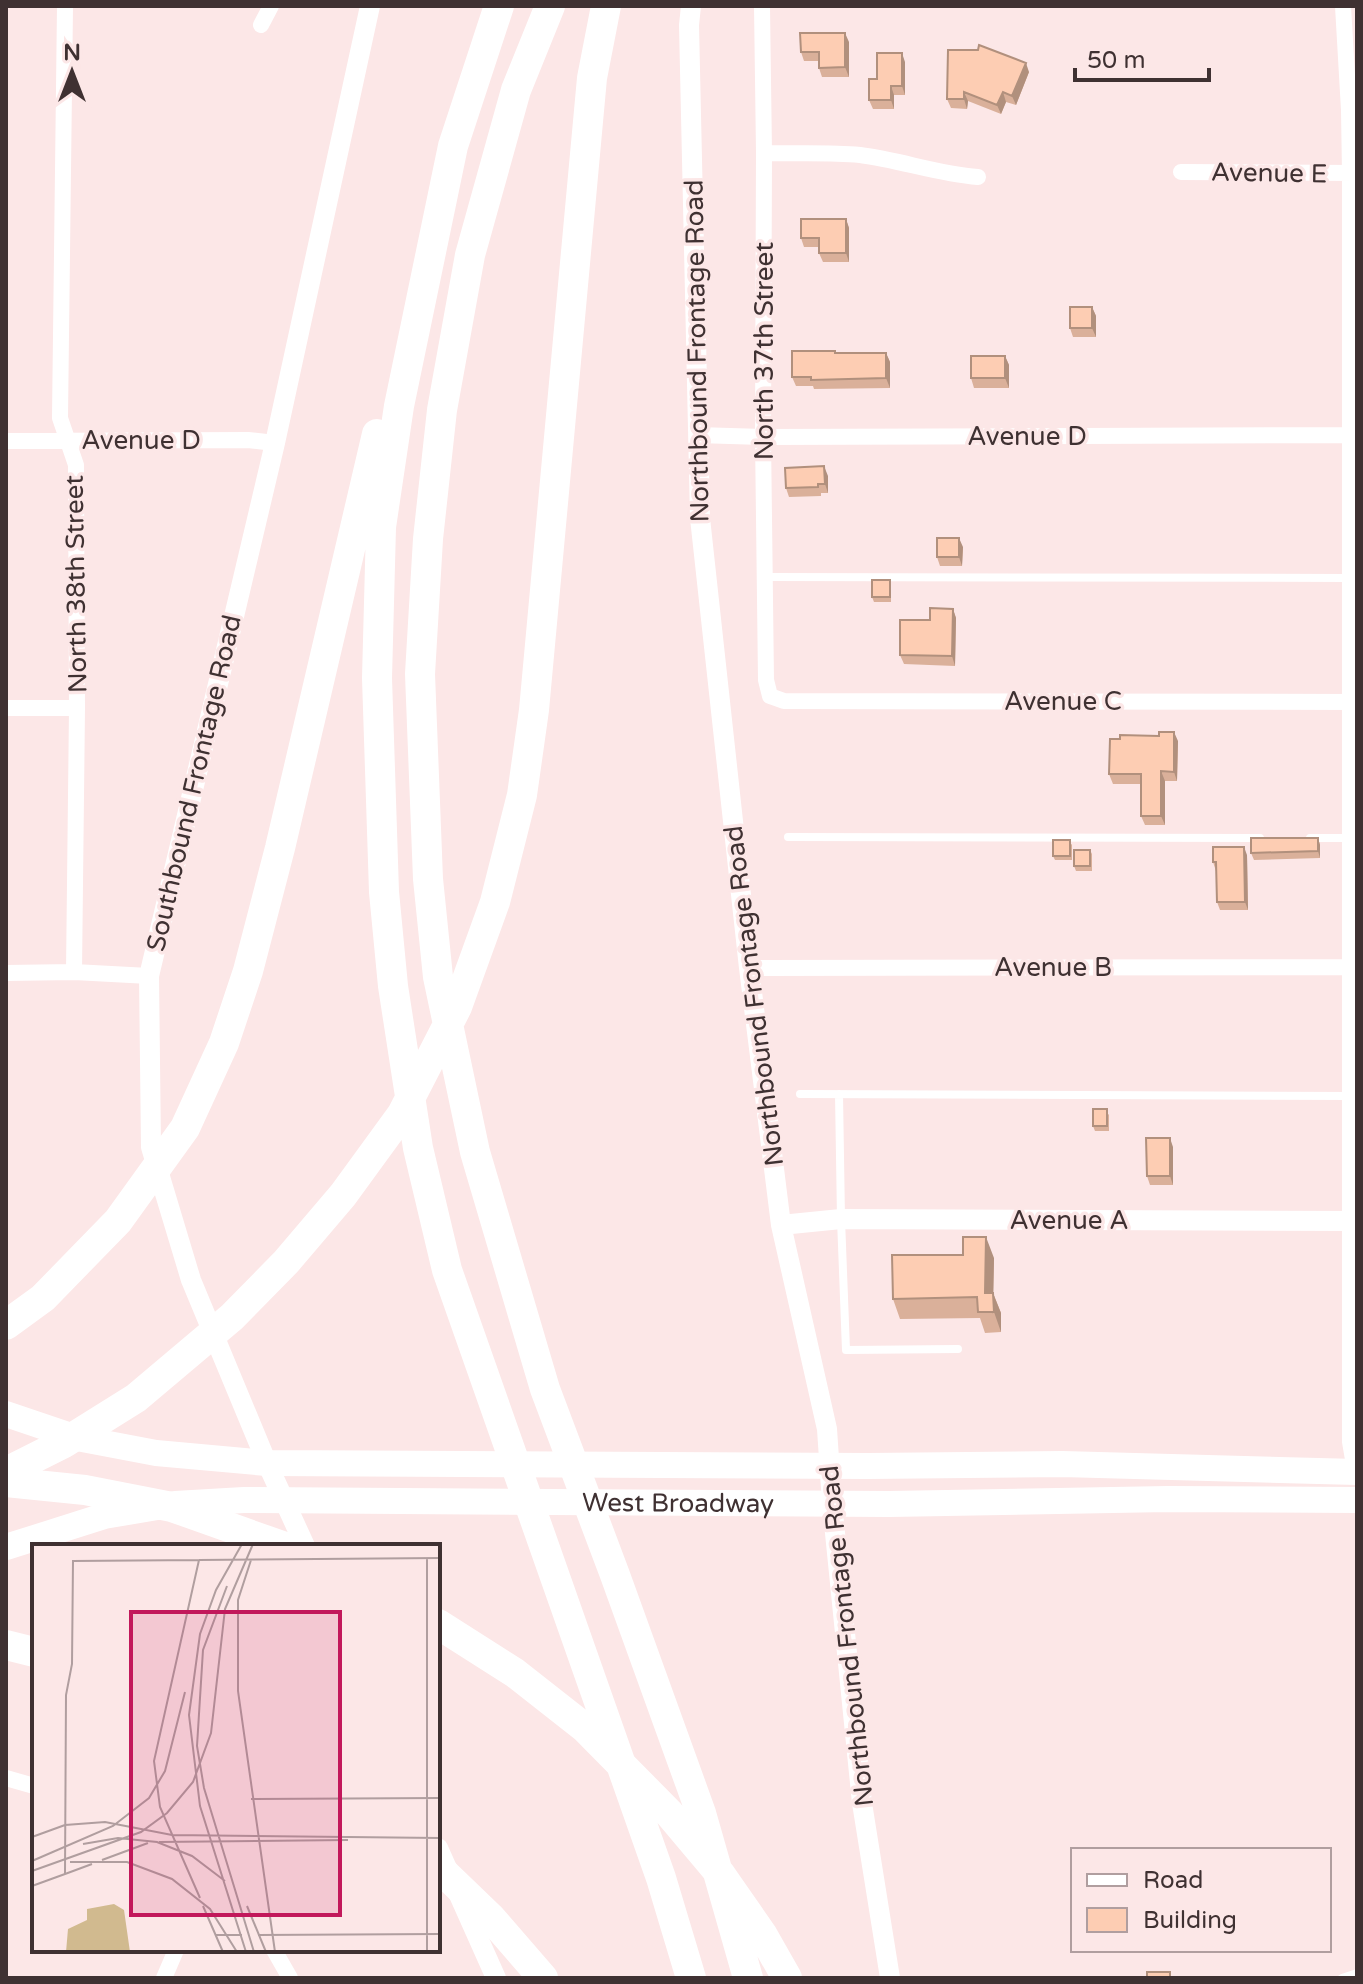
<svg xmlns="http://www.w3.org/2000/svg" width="1363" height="1984" viewBox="0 0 1363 1984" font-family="'Varela Round',sans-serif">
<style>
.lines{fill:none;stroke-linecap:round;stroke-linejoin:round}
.service{stroke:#fff;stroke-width:8}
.minor{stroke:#fff;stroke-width:16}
.tertiary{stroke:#fff;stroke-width:20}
.primary{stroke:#fff;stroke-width:26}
.motorway{stroke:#fff;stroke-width:30}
.wall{fill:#dab09a}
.shaded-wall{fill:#b1907d}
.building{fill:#fdcdb3;stroke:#b1907d;stroke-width:2}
.labels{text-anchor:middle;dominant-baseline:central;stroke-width:7;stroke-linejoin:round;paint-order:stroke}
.street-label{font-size:26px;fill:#3f3132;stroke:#fce7e7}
.inset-road{fill:none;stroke:#b09e9f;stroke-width:2}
.view{fill:#c2185b;fill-opacity:0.15;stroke:#c2185b;stroke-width:4}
.inset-edge{fill:none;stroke:#3f3132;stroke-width:4}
</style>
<rect width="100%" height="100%" fill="#fce7e7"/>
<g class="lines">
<path class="service" d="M766,577L1349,578
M788,837L1260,838
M1310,838H1352
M800,1094L1352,1096
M839,1094L841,1219L846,1350L958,1349
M1342,1978L1357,1973"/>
<path class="minor" d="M65,6L60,418L76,465L77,708L74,972
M762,6L764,153L763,437L766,680L770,696L784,701L1357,702
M1343,6L1349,110L1350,173V1442L1355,1471
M261,25L271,6
M764,153C796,154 828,152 860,155C900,160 938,174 978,177
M1181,172L1357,173
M697,435L763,437L1357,435
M6,441L248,440L275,443
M6,708H77
M749,968L1357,967
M6,973L74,972L149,976
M6,1778L34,1786
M274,1950L290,1978
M164,1978L176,1950"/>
<path class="tertiary" d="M691,6L689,25L700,518L749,968L781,1225L827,1429L832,1503L862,1803L890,1978
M781,1225L841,1219L1357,1221
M305,1546L267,1463L191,1280L151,1147L149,976L275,443L370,6
M438,1848L496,1978"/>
<g class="primary">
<path d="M6,1414L77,1438L156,1453L267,1463L868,1466L1062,1464L1357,1472"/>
<path id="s1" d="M6,1547L104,1516L175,1504L244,1500L889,1504L1168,1499L1357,1500"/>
</g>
<path class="motorway" d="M499,6L453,146L399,406L381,527L377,678L384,892L393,986L418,1148L447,1270L661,1878L691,1978
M550,6L516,90L470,255L442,410L428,539L420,674L428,879L438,977L475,1152L545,1389L615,1575L701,1813L748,1978
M6,1325L43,1298L118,1221L185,1128L224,1043L248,971L280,848L377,434
M6,1472L64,1443L136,1398L232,1317L286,1262L343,1195L402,1114L457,1007L495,902L522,795L534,710L592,78L606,6
M6,1482L85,1490L172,1507L282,1546
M438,1624L515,1673L585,1728L668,1812L721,1875L762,1934L787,1978
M6,1645L34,1652
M438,1867L491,1918L543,1978"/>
</g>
<path class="wall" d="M849,42V77H822L819,68V61H804L801,52Z
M948,50L1029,72L1016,105L1006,102L1001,114L968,101L967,109L951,108L947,99Z
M905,62V95H894V109H873L869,100L877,79Z
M846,219L849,228V262H823L819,253V247H804L801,238Z
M1092,307L1096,316V337H1073L1070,328Z
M835,351L836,353H886L890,362V388L814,389L813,386H796L792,377Z
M1005,356L1009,365V388H974L971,378Z
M828,476V493H821V496L789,497L786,488Z
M963,547L962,566H940L937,557Z
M891,584V602H874L872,597Z
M953,609L956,618L955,666L904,664L900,655Z
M1120,739L1178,741L1177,781H1165V825H1145L1141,816V784H1113L1109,774Z
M1318,838L1320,845V858L1254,860L1251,853Z
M1072,844V860H1055L1053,856Z
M1090,850L1092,854V871H1076L1074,866Z
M1247,855L1248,910H1220L1217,902L1216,871L1213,862Z
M1109,1114V1131H1095L1093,1126Z
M1173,1147V1185H1150L1147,1176Z
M994,1258L993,1293L1001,1313V1332L985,1333L980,1318L900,1319L893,1299Z"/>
<path class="shaded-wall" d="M845,33L849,42V77L845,67Z
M902,53L905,62V95L902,86Z
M1026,63L1029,72L1016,105L1012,96Z
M891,86L894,95V109L891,100Z
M964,92L968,101L967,109L964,99Z
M1003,92L1006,102L1001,114L997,105Z
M846,219L849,228V262L846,253Z
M1092,307L1096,316V337L1092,328Z
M886,353L890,362V388L886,378Z
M1005,356L1009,365V388L1005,378Z
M824,466L828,476V493L825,484Z
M959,538L963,547L962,566L959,557Z
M953,609L956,618L955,666L952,656Z
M1174,732L1178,741L1177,781L1174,772Z
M1161,771L1165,781V825L1161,816Z
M1318,838L1320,845V858L1318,851Z
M1244,847L1247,855L1248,910L1245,902Z
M1170,1138L1173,1147V1185L1170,1176Z
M986,1237L994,1258L993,1314L985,1293Z
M993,1293L1001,1313V1332L994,1312Z"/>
<path class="building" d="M800,33H845V67L819,68V52H801Z
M979,45L1026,63L1012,96L1003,92L997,105L964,92V99H947L948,50H978Z
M877,53H902V86H891V100H869V79H877Z
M801,219H846V253H819V238H801Z
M1070,307H1092V328H1070Z
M792,351H835V353H886V378L811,380V377H792Z
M971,356H1005V378H971Z
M824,466L825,484H818V487L786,488L785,468Z
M937,538H959V557H937Z
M872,580H890V597H872Z
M930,608L953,609L952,656L900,655V620H930Z
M1159,732H1174V772L1161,771V816H1141V774H1109L1110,739H1120V735L1159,736Z
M1251,838H1318V851L1251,853Z
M1053,840H1070V856H1053Z
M1213,847H1244L1245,902H1217L1216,862H1213Z
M1074,850H1090V866H1074Z
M1093,1109H1107V1126H1093Z
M1146,1138H1170V1176H1147Z
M963,1237H986L985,1293H993L994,1312H978L977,1297L893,1299L892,1255H963Z
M1147,1972H1170V1978H1147Z"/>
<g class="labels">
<g class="street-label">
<text transform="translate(1269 173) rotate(1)">Avenue E</text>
<text transform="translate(697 351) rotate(-91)">Northbound Frontage Road</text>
<text transform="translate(764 351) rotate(-90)">North 37th Street</text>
<text x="1027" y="436">Avenue D</text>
<text x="141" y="440">Avenue D</text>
<text transform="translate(76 584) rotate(-91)">North 38th Street</text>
<text x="1063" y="701">Avenue C</text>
<text transform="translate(194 783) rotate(-77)">Southbound Frontage Road</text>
<text x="1053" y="967">Avenue B</text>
<text transform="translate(754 996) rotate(-97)">Northbound Frontage Road</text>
<text x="1069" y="1220">Avenue A</text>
<text stroke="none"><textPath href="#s1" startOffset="678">West Broadway</textPath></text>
<text transform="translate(847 1636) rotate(-96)">Northbound Frontage Road</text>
</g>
</g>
<g transform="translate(32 1544)">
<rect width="408" height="408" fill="#fce7e7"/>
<path d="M82,360L92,366L98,408H34L36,385L55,376V365Z" fill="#d1ba8f"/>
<path class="inset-road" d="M210,0L184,46L168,90L157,171L168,262L214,408M167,16L408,14M219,16L206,56V147L243,408M195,42L171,106L165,202L172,244L222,408M219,255L408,254M33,281L73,278L140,291L408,294M0,293L33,281M127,298L316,296M51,300L86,294L125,298L160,312L193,337M70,316L116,299M0,317L81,282L117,254L133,227L153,148M38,318H95L140,335L178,365L205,408M0,327L109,288L135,269L161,238L179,189L193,65L221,0M33,330L34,151L40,120L41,17L167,16L122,217L128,263L168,354M33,330L60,320M0,342L33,330M171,362L191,408M215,362L234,408M184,391H210M226,391L408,390M395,408V14"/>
<path class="view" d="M99,68H308V371H99Z"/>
<rect width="408" height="408" class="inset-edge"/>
</g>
<rect width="1363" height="1984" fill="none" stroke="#3f3132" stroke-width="16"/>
<rect x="1071" y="1848" width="260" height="104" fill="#fce7e7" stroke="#b09e9f" stroke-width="2"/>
<rect x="1087" y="1874" width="40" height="12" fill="#ffffff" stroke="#b09e9f" stroke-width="2"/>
<text x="1143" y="1888" font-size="24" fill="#3f3132">Road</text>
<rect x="1087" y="1908" width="40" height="24" fill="#fdcdb3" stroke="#b09e9f" stroke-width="2"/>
<text x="1143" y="1928" font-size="24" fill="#3f3132">Building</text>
<g transform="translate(72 72)" stroke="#fce7e7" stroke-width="6" paint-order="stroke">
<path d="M0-6L14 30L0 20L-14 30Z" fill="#3f3132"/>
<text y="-12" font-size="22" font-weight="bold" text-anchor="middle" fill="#3f3132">N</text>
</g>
<path d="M1075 68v12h134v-12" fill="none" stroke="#3f3132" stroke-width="4"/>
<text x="1087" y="68" font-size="24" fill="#3f3132" stroke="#fce7e7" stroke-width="6" paint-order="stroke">50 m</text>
</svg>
